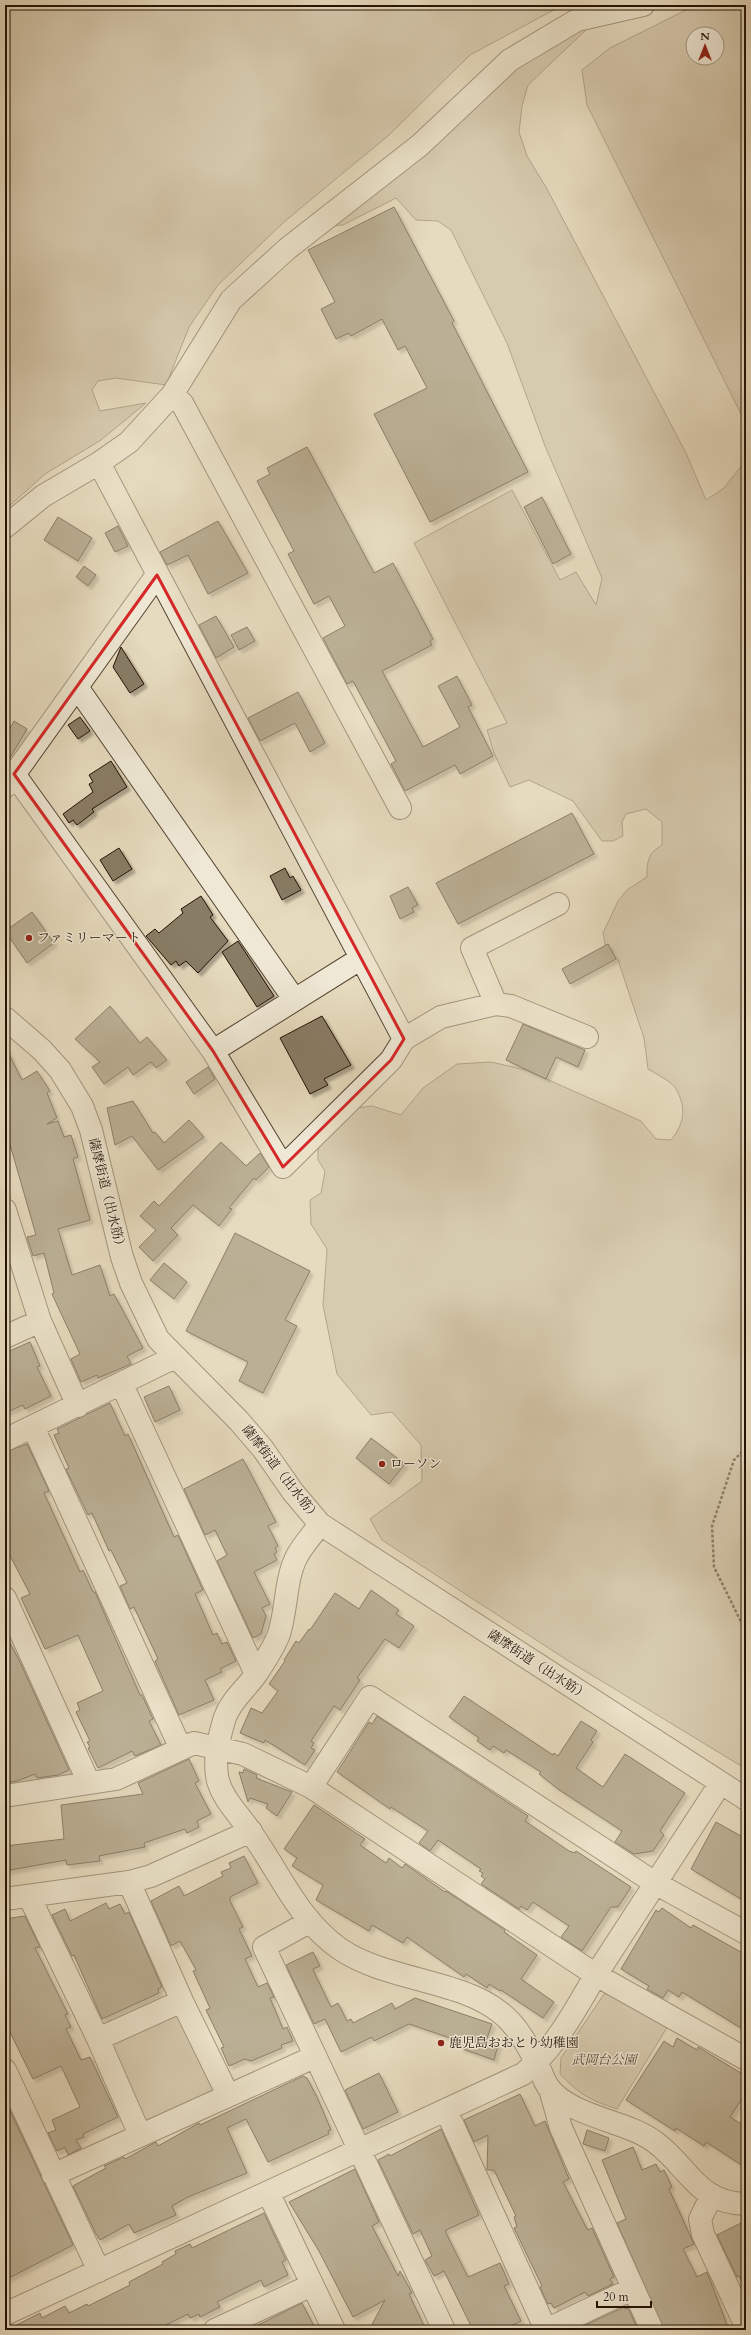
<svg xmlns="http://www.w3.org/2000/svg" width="751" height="2335" viewBox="0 0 751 2335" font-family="Cardo,'Noto Serif JP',serif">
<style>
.green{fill:#c5b99e;stroke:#746651;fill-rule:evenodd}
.building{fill:#887b65;stroke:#231204;filter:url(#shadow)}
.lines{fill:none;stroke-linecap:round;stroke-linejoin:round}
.minor-casing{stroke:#544432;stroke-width:24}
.path{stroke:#231204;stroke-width:2.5;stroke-dasharray:3 2;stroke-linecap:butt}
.minor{stroke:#efe8d5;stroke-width:22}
.marked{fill:none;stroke:#d62828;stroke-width:3;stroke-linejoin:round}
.poi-dot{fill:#8f2418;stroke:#efe8d5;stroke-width:1.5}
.labels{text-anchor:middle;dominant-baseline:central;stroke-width:3;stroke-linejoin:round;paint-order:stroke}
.poi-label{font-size:13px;fill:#231204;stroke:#efe8d5;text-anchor:start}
.street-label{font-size:13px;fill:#231204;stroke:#efe8d5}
.park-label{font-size:13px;font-style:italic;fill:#5c4c3a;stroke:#efe8d5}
</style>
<defs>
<filter id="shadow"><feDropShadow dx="3.5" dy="3.5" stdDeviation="1" flood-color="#0004"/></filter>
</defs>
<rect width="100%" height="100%" fill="#e6dbbe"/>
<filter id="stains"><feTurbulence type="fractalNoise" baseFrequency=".005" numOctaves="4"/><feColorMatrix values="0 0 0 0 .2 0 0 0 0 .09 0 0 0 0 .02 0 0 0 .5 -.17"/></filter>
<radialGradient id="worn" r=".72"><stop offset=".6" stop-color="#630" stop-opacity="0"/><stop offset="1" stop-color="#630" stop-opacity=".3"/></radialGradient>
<path class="green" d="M5,5H563L470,55L389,135L284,222L218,285L189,327L166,385L116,378L98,381L92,390L100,411L146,403L101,440L45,474L5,510Z
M696,5H746V1769L567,1660L382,1540L370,1519L422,1481L421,1445L392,1412L371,1415L337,1374L323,1305L327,1249L311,1224L310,1200L321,1193L325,1171L318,1160V1140L349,1109L372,1106L401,1115L423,1088L457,1064L491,1062L526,1070L641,1121L656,1139L671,1140C684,1124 687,1108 676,1089C671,1081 656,1074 648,1069L644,1038L618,960L606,949L603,933L618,901L627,890L647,877C647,861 648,853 662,845V822L646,809L626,814L622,822L623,836L613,841H602L573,801L529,780L510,787L494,753L487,730L507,723L414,543L512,490L560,580L576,572L596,605L602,578L545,446L507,343L451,230L438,221L416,220L396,198L343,225L330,226L517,60L572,28L613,16L586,30L528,85L522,106L519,132L527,156L547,189L686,453L706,500L724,488L746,460L745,422L587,105L582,70L610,48ZM693,34H717V58H693Z
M612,1993L668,2026L617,2109C590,2100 580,2095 560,2074L561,2058L604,1994Z
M181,2013L215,2086L211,2094L148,2123L141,2120L110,2040Z"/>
<path class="building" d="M394,207L454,321L452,323L528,472L430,522L374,414L427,388L405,346L398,350L382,319L351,336L349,333L336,339L321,309L335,302L308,250Z
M307,447L374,573L393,563L433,639L430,641L432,645L382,671L423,747L460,727L438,686L457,676L472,705L468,707L493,756L460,774L455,765L405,791L391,764L396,761L353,681L347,684L323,638L345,626L329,596L314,604L288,554L294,551L257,481L270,474L267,468Z
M542,497L571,554L553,564L524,507Z
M58,517L92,538L78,561L44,540Z
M218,521L248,573L208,594L188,555L167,565L160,552Z
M118,526L128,546L115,552L105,533Z
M84,566L96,575L88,586L76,577Z
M216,616L234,647L216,658L199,625Z
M247,627L255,641L239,650L231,635Z
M121,647L144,684L130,693L113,667Z
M298,692L325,743L310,752L295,723L260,741L248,718Z
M80,717L90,731L78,739L68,725Z
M14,721L27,729L5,766V737Z
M111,761L127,787L92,809L94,812L77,825L73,820L69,823L63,814L93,792L89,784L93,782L89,775Z
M572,813L594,854L458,924L436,883Z
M119,848L132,869L113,881L100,860Z
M285,868L290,878L293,876L301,890L282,900L270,876Z
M408,887L418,905L412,908L414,912L400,919L390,896Z
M201,896L213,915L210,917L228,941L198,973L186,961L179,966L176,961L171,965L146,936L155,929L159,933L183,913L181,909Z
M32,912L54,943L27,963L5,931Z
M238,941L274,996L257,1007L222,952Z
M608,944L616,959L570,984L562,969Z
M110,1006L140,1043L147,1037L167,1060L156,1068L151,1062L133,1075L128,1067L104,1084L92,1067L100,1062L75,1039Z
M322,1016L351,1065L324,1079L328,1085L310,1094L280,1038Z
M523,1024L585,1050L578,1067L556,1057L546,1079L506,1060Z
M5,1046L22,1080L37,1071L50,1091L47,1093L57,1118L47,1124L58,1121L64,1137L71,1135L78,1157L73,1159L90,1220L58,1229L72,1275L100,1265L110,1296L114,1294L143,1348L127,1356L131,1364L98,1378L97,1375L81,1382L71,1359L80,1354L52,1294L54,1293L44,1253L33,1256L27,1237L36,1235L9,1141L5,1143Z
M208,1067L215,1079L194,1094L186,1082Z
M133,1101L153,1133L155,1132L164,1143L189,1120L204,1137L158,1170L132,1136L115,1145L107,1108Z
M221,1142L246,1166L260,1153L269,1167L256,1180L254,1178L229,1208L232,1209L219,1226L193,1205L171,1228L178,1235L153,1261L139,1247L156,1230L140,1216L154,1201L159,1206Z
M235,1233L310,1271L285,1320L297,1326L263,1393L239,1381L248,1362L186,1331Z
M164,1263L187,1282L174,1299L150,1280Z
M30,1342L40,1366L37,1367L51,1396L25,1409L23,1405L5,1413V1353Z
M169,1386L180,1410L155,1422L144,1397Z
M110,1403L125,1436L128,1434L174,1537L178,1535L203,1590L195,1594L213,1635L217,1633L222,1644L227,1642L236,1661L220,1669L222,1672L205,1680L214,1700L179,1715L155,1661L158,1659L134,1607L130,1609L120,1586L127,1583L111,1550L109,1551L92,1513L88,1515L66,1469L69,1468L54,1435L59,1433L57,1429Z
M371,1438L405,1464L389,1484L356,1458Z
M27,1444L49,1491L44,1493L80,1572L83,1570L93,1592H95L140,1695H142L153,1719L149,1721L161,1745L135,1756L132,1751L98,1768L88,1748L90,1747L87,1742L90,1741L76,1712L80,1710L77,1703L103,1691L78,1635L45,1649L21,1598L30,1594L5,1546V1452Z
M243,1459L276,1522L268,1526L278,1546L275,1548L277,1552L274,1554L277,1560L254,1572L270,1604L262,1608L266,1616L261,1634L253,1638L217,1561L227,1555L215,1530L205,1535L184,1489Z
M371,1590L399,1610L396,1614L414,1626L399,1648L385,1639L357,1678L360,1680L340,1710L334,1706L311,1741L314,1743L311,1748L315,1750L305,1765L265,1740L264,1743L240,1733L251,1708L262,1713L278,1691L269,1684L285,1661L284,1660L296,1641L299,1643L309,1629L310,1630L335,1593L359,1609Z
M5,1634L20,1662L69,1770L58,1775L37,1778L35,1774L17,1781L5,1783Z
M464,1696L553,1755L554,1753L558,1756L581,1721L597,1731L591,1740L593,1742L576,1768L603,1787L625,1754L685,1793L660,1831L664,1835L653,1851L634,1854L615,1842L622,1831L558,1789L539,1774L541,1772L506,1750L504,1753L493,1746L490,1750L477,1741L479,1738L449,1717Z
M377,1716L528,1816L525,1821L569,1851L575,1853L576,1851L631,1887L618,1907H611L582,1951L561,1937L569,1926L533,1902L527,1910L521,1906L519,1909L481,1884L485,1879L481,1876L483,1873L479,1871L481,1869L438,1840L430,1851L419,1843L428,1831L391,1807L390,1809L337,1772L369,1722L372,1724Z
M189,1759L199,1781L195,1783L211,1814L197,1821L199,1827L187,1833L185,1829L144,1843L145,1847L99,1856L100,1861L67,1865L66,1860L5,1871V1846L64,1839L61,1805L143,1794L138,1783Z
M244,1769L257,1775L256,1778L292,1792L277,1816L266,1808L268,1804L250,1798L248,1802L239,1772L243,1773Z
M314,1805L365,1839L360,1845L386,1863L389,1858L402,1868L405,1864L445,1892L446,1891L505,1930L504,1932L537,1955L521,1979L554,2002L543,2018L501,1990L500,1991L489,1984L487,1988L466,1974L464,1977L407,1937L403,1943L372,1925L369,1931L316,1900L323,1885L292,1866L297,1858L284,1849Z
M716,1822L746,1839V1902L691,1869Z
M244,1856L258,1883L230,1897V1901L243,1927L239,1929L252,1956L245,1959L258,1987L267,1983L274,1997L270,1998L283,2029L287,2027L293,2041L281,2045L282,2048L251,2061L245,2059L229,2066L221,2048L224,2047L206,2010L210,2008L193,1971L196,1970L180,1941L171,1946L151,1901L179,1886L184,1896L223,1876L221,1872L231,1868L229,1863Z
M106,1903L109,1909L120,1904L125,1914L129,1912L162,1987L158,1989L159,1993L102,2019L74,1955L72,1956L52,1915L65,1909L70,1921Z
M662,1908L691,1928L693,1925L746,1955V2031L682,1992L679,1997L668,1990L663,1998L647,1989L649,1986L621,1969L656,1910L659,1912Z
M25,1916L40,1947L35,1948L68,2014L65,2015L71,2027L66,2029L81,2060L90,2057L118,2117L83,2134L84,2137L76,2140L81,2148L68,2155L65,2147L57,2151L48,2133L56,2130L52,2120L80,2107L61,2066L33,2079L5,2022V1919Z
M313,1952L320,1966L313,1969L314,1972L331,2007L338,2003L347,2021L351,2019L353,2023L392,2003L395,2009L415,1998L492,2024L486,2041L498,2045L494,2060L460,2048L462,2042L409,2024L374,2041L372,2037L341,2052L325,2019L314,2024L286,1965Z
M677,2038L697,2050L698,2047L746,2076V2092L730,2117L746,2127V2168L706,2142L704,2146L676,2128L675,2131L626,2100L664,2041L673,2047Z
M379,2073L398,2112L363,2129L345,2090Z
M303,2076L307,2078L317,2097L331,2130L328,2131L329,2134L268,2162L246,2119L227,2128L247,2173L188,2197L172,2206L176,2215L134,2233L129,2224L100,2240L96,2234L73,2186L106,2168L104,2166L124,2157L125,2159L156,2142L158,2146L199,2123L200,2125Z
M520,2094L535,2126L545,2121L569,2179L563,2182L586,2227L588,2230L592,2228L614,2277L610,2279L613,2284L588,2296L585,2292L554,2308L551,2303L548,2304L540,2287L542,2286L514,2228L517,2227L514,2217L516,2216L494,2170H487L488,2135L474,2142L464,2120Z
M5,2100L73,2245L5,2280Z
M441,2129L479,2215L446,2230V2233L468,2277L500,2263L509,2284L504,2286L521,2321L502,2330H473L444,2271L434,2276L425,2260L432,2256L420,2230L413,2234L378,2160L389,2154L390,2156Z
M587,2130L609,2138L605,2151L583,2144Z
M633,2147L642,2170L656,2164L660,2172L664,2170L672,2187L669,2189L694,2244L683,2249L697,2277L707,2272L729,2330H664L617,2223L626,2219L602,2160Z
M355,2169L379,2222L372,2226L398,2276L400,2271L412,2293L409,2294L426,2330H369L385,2300L353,2317L319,2251L289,2202Z
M264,2213L286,2260L282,2262L288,2275L264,2287L261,2280L217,2302L220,2307L200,2317L199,2314L190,2318L188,2314L156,2330H7L40,2313L42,2318L65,2306L69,2313L87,2304L88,2306L130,2285L129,2282L163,2264L162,2262L176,2254L175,2251L190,2244L192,2248Z
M741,2223L746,2233V2290L739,2276L737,2277L717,2235Z
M302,2303L314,2326L305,2330H248Z
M624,2307L625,2309L628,2308L638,2330H575Z"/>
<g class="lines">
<defs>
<path id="minor" d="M172,395L182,403L400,808
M99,463L404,1039
M5,527L43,496L99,463L129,442L172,395L231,300L287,249L420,145L510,60L577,20L643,5
M77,687L294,999
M14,774L213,1051L283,1167L391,1060L404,1039L441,1017L496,1004L511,1006L587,1037
M6,786L157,575
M496,1004L472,948L558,904
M5,1018L42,1050L60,1070L82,1106L91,1130L122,1257L131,1283L158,1339L239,1421L263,1449L293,1492L320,1524L746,1799
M213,1051L360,959
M5,1210L40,1321L78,1406
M5,1337L40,1321
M122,1385L256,1674
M33,1427L181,1749
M5,1440L175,1357
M320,1524C313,1534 303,1545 297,1556C285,1579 287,1609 279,1634C274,1647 265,1661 257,1673C247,1688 232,1699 225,1717C219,1737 213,1760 218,1781C224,1801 239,1814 250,1831C279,1871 298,1920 340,1949C387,1981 459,1979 501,2013C519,2027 530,2050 540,2070C543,2076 545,2083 549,2088C573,2118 626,2120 655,2142C689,2167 697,2203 746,2204
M5,1598L89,1783
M311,1787L370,1697L655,1883L746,1933
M5,1796L116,1779L194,1743L243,1754L311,1787L596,1975L746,2059
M129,1882L182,2001L228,2095
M29,1896L98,2039L140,2135
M5,1899L129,1882L151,1876L251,1831
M309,1922L264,1947L444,2330
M98,2039L182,2001
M5,2070L99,2271
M550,2089L561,2128L652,2330
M446,2110L546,2330
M53,2175L314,2057
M268,2192L334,2330
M711,2197L700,2219L703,2234L746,2326
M5,2314L523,2074C560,2044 576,2006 601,1967C640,1906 680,1845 720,1784
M215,2330L312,2285
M546,2330L632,2289"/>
</defs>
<use href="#minor" class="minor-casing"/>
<path class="path" d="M746,1448L734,1460L712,1526L714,1567L746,1632"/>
<use href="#minor" class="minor"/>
</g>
<path d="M0 0H751V2335H0ZM157,575L404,1039L391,1060L283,1167L213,1051L14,774Z" fill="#e6dbbe" fill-opacity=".55" fill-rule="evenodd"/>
<path class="marked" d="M157,575L404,1039L391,1060L283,1167L213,1051L14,774Z"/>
<g class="poi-dot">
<circle cx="29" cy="938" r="4"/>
<circle cx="382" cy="1464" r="4"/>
<circle cx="441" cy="2043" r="4"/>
</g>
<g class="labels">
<g class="poi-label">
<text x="37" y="938">ファミリーマート</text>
<text x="390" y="1464">ローソン</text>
<text x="449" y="2043">鹿児島おおとり幼稚園</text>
</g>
<g class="street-label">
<text transform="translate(107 1195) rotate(76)">薩摩街道（出水筋）</text>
<text transform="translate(281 1473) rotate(52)">薩摩街道（出水筋）</text>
<text transform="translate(538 1665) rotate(33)">薩摩街道（出水筋）</text>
</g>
<g class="park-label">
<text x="604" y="2060">武岡台公園</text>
</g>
</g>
<rect width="751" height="2335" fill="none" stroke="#e6dbbe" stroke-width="20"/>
<rect x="6" y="6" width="739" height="2323" fill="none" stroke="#231204" stroke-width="2"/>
<rect x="10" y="10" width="731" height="2315" fill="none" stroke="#231204"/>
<g transform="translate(705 46)"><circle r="19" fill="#efe8d5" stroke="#9d9281"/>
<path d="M0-3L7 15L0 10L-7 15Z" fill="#8f2418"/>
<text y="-6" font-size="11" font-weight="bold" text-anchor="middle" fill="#231204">N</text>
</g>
<path d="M597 2301v6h54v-6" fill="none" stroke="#231204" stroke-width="2"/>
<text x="603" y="2301" font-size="12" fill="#231204" stroke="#efe8d5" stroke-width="3" paint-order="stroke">20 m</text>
<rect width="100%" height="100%" filter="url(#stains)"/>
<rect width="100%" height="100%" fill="url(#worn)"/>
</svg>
